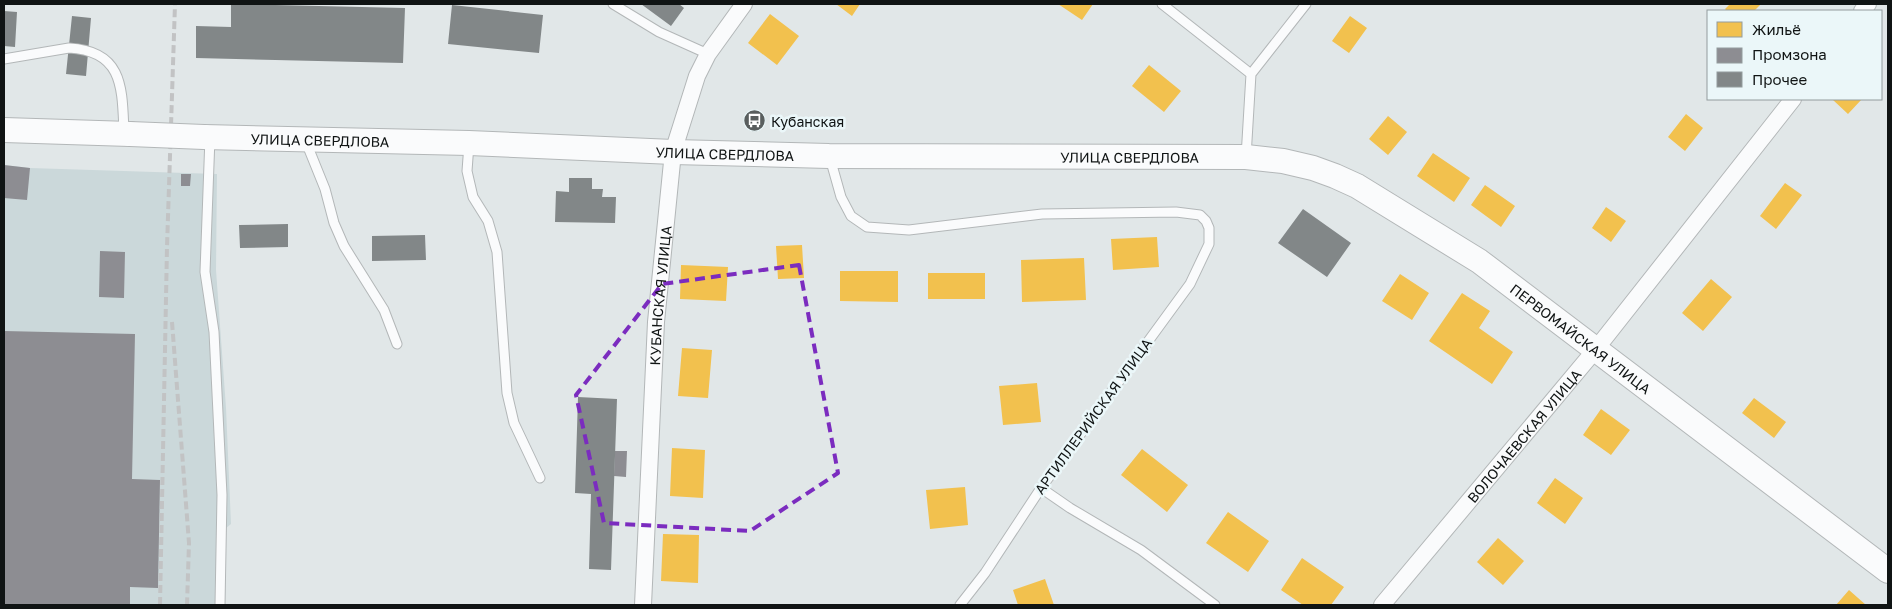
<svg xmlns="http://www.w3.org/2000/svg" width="1892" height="609" viewBox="0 0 1892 609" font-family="'Golos Text',sans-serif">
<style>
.built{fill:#cbd8da}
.homes{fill:#f2c14e}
.industry{fill:#8d8d92}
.building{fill:#828788}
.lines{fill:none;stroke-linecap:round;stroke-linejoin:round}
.lane-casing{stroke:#b3b7b8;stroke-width:11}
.street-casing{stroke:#b3b7b8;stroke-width:18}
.secondary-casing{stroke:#b3b7b8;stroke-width:26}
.lane{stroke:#fafbfc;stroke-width:9}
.street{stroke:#fafbfc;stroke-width:16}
.secondary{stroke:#fafbfc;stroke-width:24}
.rail{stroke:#c2c3c4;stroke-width:4;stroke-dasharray:8 4;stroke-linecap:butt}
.secondary-bridge-casing{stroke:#b3b7b8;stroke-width:26;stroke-linecap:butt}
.secondary-bridge{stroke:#fafbfc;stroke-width:24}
.marked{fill:none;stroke:#7b2cbf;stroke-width:4;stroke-dasharray:10 6;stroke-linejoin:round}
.labels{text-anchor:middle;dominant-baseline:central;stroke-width:5;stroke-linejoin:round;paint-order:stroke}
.poi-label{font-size:14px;fill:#101414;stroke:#ebf7f9;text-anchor:start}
.street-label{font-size:14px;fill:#101414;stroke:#ebf7f9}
</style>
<rect width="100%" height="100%" fill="#e1e7e8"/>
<path class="built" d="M4,165L30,168L217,174L216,270L226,408L231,524L226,528L225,605H4Z"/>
<path class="homes" d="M836,4H860L852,16Z
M1058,4H1093L1082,20Z
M1730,4H1761L1754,11H1727L1725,9Z
M770,14L799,36L777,65L748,43Z
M1350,16L1367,28L1349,53L1332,41Z
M1149,65L1181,91L1164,112L1132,86Z
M1835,99H1862L1848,114L1833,100Z
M1686,114L1703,128L1685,151L1668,137Z
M1388,116L1407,132L1388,155L1369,139Z
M1433,153L1470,178L1454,202L1417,176Z
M1785,183L1802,195L1776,229L1760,216Z
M1485,185L1515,206L1501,227L1471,205Z
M1606,207L1626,221L1611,242L1592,228Z
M1157,237L1159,267L1113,270L1111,239Z
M802,245L804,278L778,279L776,246Z
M1084,258L1086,300L1022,302L1021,260Z
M681,265L728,267L726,301L680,299Z
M840,271H898V302L840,301Z
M928,273H985V299H928Z
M1400,274L1429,293L1412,320L1382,301Z
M1711,279L1732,297L1703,331L1682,313Z
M1462,293L1490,311L1479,328L1513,352L1492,384L1429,341Z
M682,348L712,350L708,398L678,396Z
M1037,383L1041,422L1003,425L999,386Z
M1754,398L1786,422L1774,438L1742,413Z
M1601,409L1630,430L1611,455L1583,435Z
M672,448L705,450L703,498L670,496Z
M1142,449L1188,485L1167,512L1121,475Z
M1555,478L1583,498L1565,524L1537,503Z
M965,487L968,525L930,529L926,490Z
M1228,512L1269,541L1248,572L1206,543Z
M663,534L699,535L698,583L661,581Z
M1498,538L1524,561L1503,585L1477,562Z
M1302,558L1344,587L1331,605H1303L1281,590Z
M1045,579L1054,605H1018L1013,590Z
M1849,590L1866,605H1836Z"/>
<path class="industry" d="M4,165L30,168L27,200L4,198Z
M181,174H191L190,186H181Z
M100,251L125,252L124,298L99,297Z
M4,331L135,334L132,479L160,480L158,588L130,587V605H4Z
M615,451H627L626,477L614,476Z"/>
<path class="building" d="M231,4L405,8L403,63L196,58V26L231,27Z
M641,4H679L684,8L671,26Z
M452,5L543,15L539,53L448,44Z
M4,11L17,12L15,47L4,46Z
M72,16L91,18L86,76L66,74Z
M569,178H592V189H603L602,197H616L615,223L555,222L556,191L569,192Z
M1303,209L1351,243L1327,277L1278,243Z
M288,224V247L240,248L239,225Z
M425,235L426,260L372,261V236Z
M578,397L617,399L611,570L589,569L591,494L575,493Z"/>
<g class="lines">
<defs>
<path id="lane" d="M613,4L659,32L708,54
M1162,4L1251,74
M4,59L69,48C124,51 122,89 124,132
M210,137L205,272L214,332L222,495L220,605
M306,142L325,189L334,223L344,246L384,310L397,344
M469,144L467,171L473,197L488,221L497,252L507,393L514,423L540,478
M1246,157L1251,74L1306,4
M830,158L841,197L851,216L867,227L909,230L1042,214L1176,212L1200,215L1206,221L1209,228V244L1190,284L1041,488L985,573L960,605
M1041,488L1070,508L1141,550L1215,605"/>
<g id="street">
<path d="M1862,11L1868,4"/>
<path id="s1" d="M643,605L656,322L673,152L697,76L708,54L744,4"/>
<path id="s2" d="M1382,605L1596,349L1793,99"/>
</g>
<g id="secondary">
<path d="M4,130L130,134"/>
<path id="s3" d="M204,137L469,143L673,152L829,156L1246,157L1283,161L1313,168L1335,176L1357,186L1479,261L1888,571"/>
</g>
</defs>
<use href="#lane" class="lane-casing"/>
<use href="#street" class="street-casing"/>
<use href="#secondary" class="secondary-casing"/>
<use href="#lane" class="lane"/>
<use href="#street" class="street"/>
<use href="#secondary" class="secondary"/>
<path class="rail" d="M172,322L189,543L187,605
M160,605L167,247L175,4"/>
<defs>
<path id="secondary-bridge" d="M130,134L204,137"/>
</defs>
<use href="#secondary-bridge" class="secondary-bridge-casing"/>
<use href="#secondary-bridge" class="secondary-bridge"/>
</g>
<path class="marked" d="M799,265L838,473L750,531L604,523L576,395L662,284Z"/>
<defs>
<symbol id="bus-disc" viewBox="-11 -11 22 22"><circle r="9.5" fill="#595e5e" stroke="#ebf7f9"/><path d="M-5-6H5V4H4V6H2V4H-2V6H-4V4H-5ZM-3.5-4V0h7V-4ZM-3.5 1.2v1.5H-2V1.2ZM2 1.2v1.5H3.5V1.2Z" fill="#fff"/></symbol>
</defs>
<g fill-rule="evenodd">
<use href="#bus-disc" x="742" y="108" width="25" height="25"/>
</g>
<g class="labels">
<g class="poi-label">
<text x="771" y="121">Кубанская</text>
</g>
<g class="street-label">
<text stroke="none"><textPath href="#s3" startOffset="116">УЛИЦА СВЕРДЛОВА</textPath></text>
<text stroke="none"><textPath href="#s3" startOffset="521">УЛИЦА СВЕРДЛОВА</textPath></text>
<text stroke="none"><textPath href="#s3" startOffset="926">УЛИЦА СВЕРДЛОВА</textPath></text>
<text stroke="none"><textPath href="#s1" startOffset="310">КУБАНСКАЯ УЛИЦА</textPath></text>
<text stroke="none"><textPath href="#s3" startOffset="1429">ПЕРВОМАЙСКАЯ УЛИЦА</textPath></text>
<text transform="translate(1093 416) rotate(-54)">АРТИЛЛЕРИЙСКАЯ УЛИЦА</text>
<text stroke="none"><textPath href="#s2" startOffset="221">ВОЛОЧАЕВСКАЯ УЛИЦА</textPath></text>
</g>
</g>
<rect width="1892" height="609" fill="none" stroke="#101414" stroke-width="10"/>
<rect x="1707" y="10" width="175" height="90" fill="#ebf7f9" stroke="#939c9d"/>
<rect x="1717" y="22" width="25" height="15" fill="#f2c14e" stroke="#939c9d"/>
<text x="1752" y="35" font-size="15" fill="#101414">Жильё</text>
<rect x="1717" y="48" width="25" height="15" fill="#8d8d92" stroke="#939c9d"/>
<text x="1752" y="60" font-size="15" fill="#101414">Промзона</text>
<rect x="1717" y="72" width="25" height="15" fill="#828788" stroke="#939c9d"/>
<text x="1752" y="85" font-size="15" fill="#101414">Прочее</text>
</svg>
